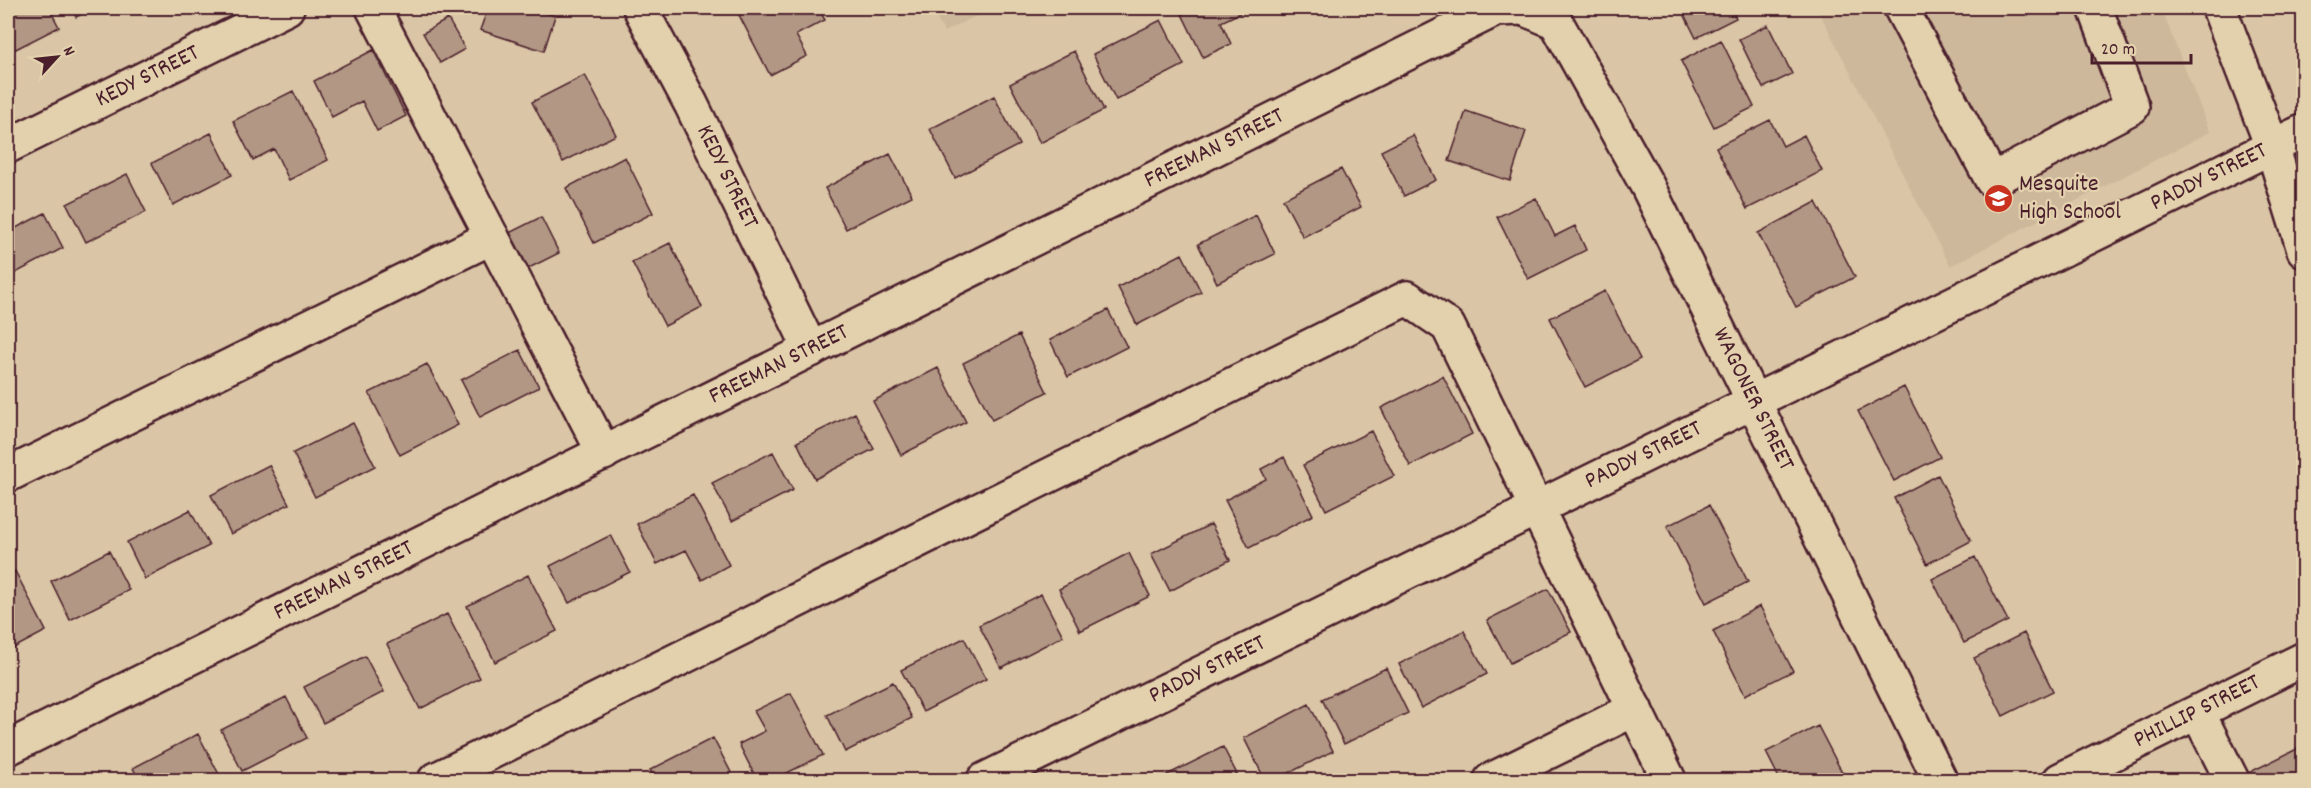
<svg xmlns="http://www.w3.org/2000/svg" width="2311" height="788" viewBox="0 0 2311 788" font-family="Dekko,sans-serif">
<style>
.built{fill:#ceb89c}
.building{fill:#b19784;stroke:#4a1f2b;stroke-width:1.5}
.lines{fill:none;stroke-linecap:round;stroke-linejoin:round}
.minor-casing{stroke:#4a1f2b;stroke-width:38}
.major-casing{stroke:#4a1f2b;stroke-width:38}
.minor{stroke:#e3d1ae;stroke-width:33}
.major{stroke:#e3d1ae;stroke-width:33}
.labels{text-anchor:middle;dominant-baseline:central;stroke-width:4.5;stroke-linejoin:round;paint-order:stroke}
.street-label{font-size:24px;fill:#4a1f2b;stroke:#e3d1ae}
.poi-label{font-size:24px;fill:#4a1f2b;stroke:#e3d1ae;text-anchor:start}
</style>
<rect width="100%" height="100%" fill="#dac6a6"/>
<filter id="ink" filterUnits="userSpaceOnUse"><feTurbulence type="fractalNoise" baseFrequency=".0167" numOctaves="2"/><feDisplacementMap in="SourceGraphic" scale="12" xChannelSelector="R" yChannelSelector="G"/><feConvolveMatrix kernelMatrix="1 2 1 2 8 2 1 2 1" color-interpolation-filters="sRGB"/></filter>
<g filter="url(#ink)">
<path class="built" d="M931,8H992L944,32Z
M1817,8H2161L2210,132L1950,266Z"/>
<path class="building" d="M8,8H49L59,27L8,53Z
M71,8H94L76,17Z
M488,8H530L555,16L544,51L480,30Z
M748,8H818L825,20L796,35L807,56L770,75L738,13Z
M1179,8H1250L1221,22L1231,44L1203,57Z
M1277,8H1295L1281,15Z
M1681,8H1731L1736,18L1696,38Z
M448,19L465,49L440,63L423,33Z
M1161,20L1184,65L1116,100L1093,54Z
M1768,25L1792,74L1763,88L1739,39Z
M1721,40L1754,107L1714,127L1681,61Z
M373,50L406,116L377,131L362,101L332,117L314,81Z
M1074,51L1104,110L1040,143L1010,84Z
M585,75L616,135L563,162L532,102Z
M293,91L328,160L289,180L274,149L253,160L233,121Z
M994,96L1019,145L955,178L930,129Z
M1466,111L1526,131L1510,181L1449,161Z
M1770,120L1783,146L1804,135L1822,171L1747,209L1716,147Z
M211,133L232,175L173,205L152,163Z
M1413,135L1436,180L1404,196L1381,151Z
M890,154L912,196L846,229L825,188Z
M625,157L653,213L594,243L566,188Z
M1341,169L1361,207L1303,237L1283,199Z
M127,174L146,212L86,242L67,204Z
M1536,198L1555,236L1575,226L1586,250L1528,279L1497,217Z
M1816,202L1855,277L1796,307L1758,233Z
M45,213L63,248L8,277V232Z
M1256,215L1275,254L1217,283L1198,244Z
M541,217L559,253L525,270L507,234Z
M670,243L702,307L665,326L632,262Z
M1182,254L1201,292L1137,325L1118,287Z
M1605,291L1640,359L1585,387L1550,318Z
M1108,310L1127,347L1068,377L1050,340Z
M1019,335L1047,392L992,420L963,363Z
M520,350L539,387L480,417L461,380Z
M427,364L458,425L400,455L369,393Z
M938,368L966,422L901,455L873,401Z
M1443,376L1472,434L1410,466L1381,408Z
M1904,387L1940,457L1894,481L1858,411Z
M855,413L874,449L815,479L797,442Z
M353,423L375,466L315,497L293,453Z
M1371,431L1394,476L1326,510L1303,465Z
M773,452L793,490L732,521L712,483Z
M1284,457L1313,515L1249,548L1225,500L1266,479L1261,469Z
M269,465L289,504L231,534L211,495Z
M1938,475L1971,541L1927,564L1894,498Z
M693,495L729,565L702,580L686,550L657,564L637,524Z
M1709,505L1748,582L1706,603L1667,526Z
M190,510L209,546L145,579L127,542Z
M1211,524L1230,560L1170,591L1151,554Z
M611,535L630,572L569,603L550,566Z
M109,551L129,590L70,620L51,581Z
M1129,553L1150,596L1080,631L1059,589Z
M1975,557L2008,621L1964,643L1932,579Z
M15,571L46,631L8,651V575Z
M528,575L557,631L495,662L467,606Z
M1548,589L1571,632L1510,663L1487,620Z
M1041,594L1063,636L1001,668L979,625Z
M1760,606L1793,671L1745,695L1713,631Z
M447,614L480,678L420,709L387,644Z
M1464,631L1487,674L1421,708L1399,664Z
M2024,633L2053,691L2003,716L1974,658Z
M964,638L986,679L923,712L901,670Z
M365,656L384,692L323,723L304,687Z
M1386,668L1408,713L1344,744L1322,699Z
M893,682L912,718L845,752L827,715Z
M791,693L823,755L773,780H757L739,744L765,731L754,711Z
M286,697L307,738L242,771L221,730Z
M1309,704L1333,751L1275,780H1265L1244,738Z
M1818,726L1846,780H1780L1766,752Z
M198,734L222,780H139L133,768Z
M713,738L735,780H656L650,770Z
M1223,747L1240,780H1157Z
M2301,747L2304,752V780H2242L2240,777Z"/>
<g class="lines">
<defs>
<g id="minor">
<path d="M373,8L604,453"/>
<path id="s1" d="M640,8L691,104L811,350"/>
<path d="M1901,8L1992,180L2132,107L2095,8"/>
<path id="s2" d="M8,146L287,8"/>
<path d="M8,475L492,237"/>
<path d="M2198,713L2232,780"/>
<path id="s3" d="M8,748L1496,9L1523,8L1556,22L1648,187L1940,780"/>
<path d="M435,780L1407,298L1448,326L1669,780"/>
<path id="s4" d="M984,780L2304,131"/>
<path d="M1491,780L1635,709"/>
<path id="s5" d="M2060,780L2304,659"/>
</g>
<path id="major" d="M2219,8L2272,146L2304,250"/>
</defs>
<use href="#minor" class="minor-casing"/>
<use href="#major" class="major-casing"/>
<use href="#minor" class="minor"/>
<use href="#major" class="major"/>
</g>
</g>
<defs>
<symbol id="school-disc" viewBox="-11 -11 22 22"><circle r="9.5" fill="#c8321e" stroke="#e3d1ae"/><path d="M0-5L7-2L0 1L-7-2ZM-4 1L0 2.5L4 1V4Q0 6-4 4Z" fill="#fff"/></symbol>
</defs>
<g fill-rule="evenodd">
<use href="#school-disc" x="1982" y="182" width="33" height="33"/>
</g>
<g class="labels">
<g class="street-label">
<text stroke="none"><textPath href="#s2" startOffset="156">KEDY STREET</textPath></text>
<text stroke="none"><textPath href="#s3" startOffset="1347">FREEMAN STREET</textPath></text>
<text stroke="none"><textPath href="#s4" startOffset="1365">PADDY STREET</textPath></text>
<text stroke="none"><textPath href="#s1" startOffset="190">KEDY STREET</textPath></text>
<text stroke="none"><textPath href="#s3" startOffset="861">FREEMAN STREET</textPath></text>
<text stroke="none"><textPath href="#s3" startOffset="2150">WAGONER STREET</textPath></text>
<text stroke="none"><textPath href="#s4" startOffset="735">PADDY STREET</textPath></text>
<text stroke="none"><textPath href="#s3" startOffset="375">FREEMAN STREET</textPath></text>
<text stroke="none"><textPath href="#s4" startOffset="249">PADDY STREET</textPath></text>
<text stroke="none"><textPath href="#s5" startOffset="153">PHILLIP STREET</textPath></text>
</g>
<g class="poi-label">
<text x="2019" y="185">Mesquite<tspan x="2019" dy="28">High School</tspan></text>
</g>
</g>
<rect width="2311" height="788" fill="none" stroke="#e3d1ae" stroke-width="30"/>
<rect x="15" y="15" width="2281" height="758" fill="none" stroke="#4a1f2b" stroke-width="2" filter="url(#ink)"/>
<g transform="translate(57 57) rotate(63)" stroke="#e3d1ae" stroke-width="4.5" paint-order="stroke">
<path d="M0-4.5L10 22L0 15L-10 22Z" fill="#4a1f2b"/>
<text y="-9" font-size="16" font-weight="bold" text-anchor="middle" fill="#4a1f2b">N</text>
</g>
<path d="M2092 54v9h99v-9" fill="none" stroke="#4a1f2b" stroke-width="3"/>
<text x="2101" y="54" font-size="18" fill="#4a1f2b" stroke="#e3d1ae" stroke-width="4.5" paint-order="stroke">20 m</text>
</svg>
